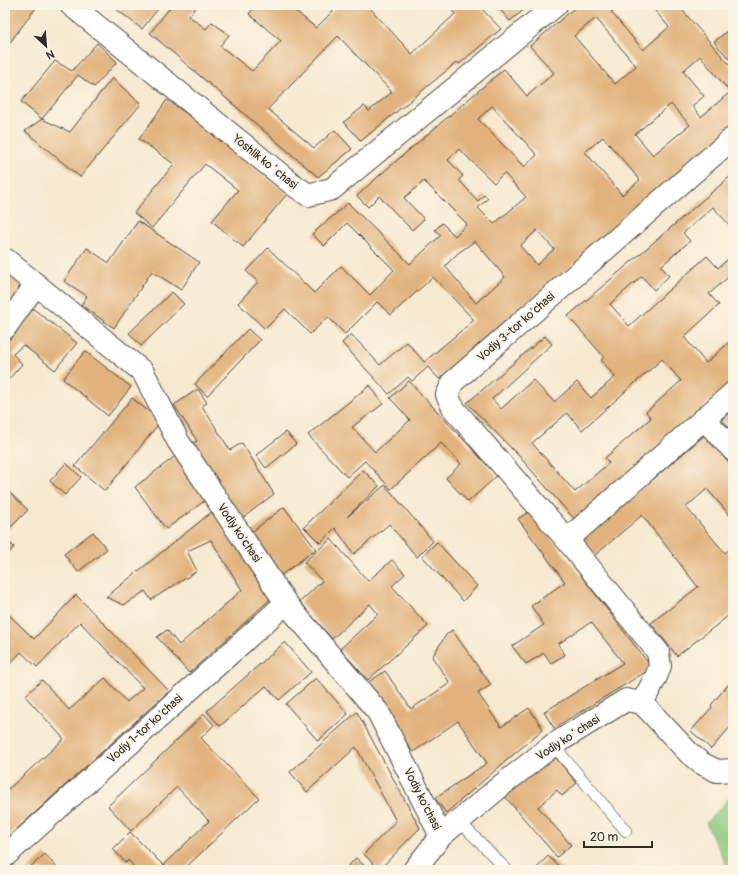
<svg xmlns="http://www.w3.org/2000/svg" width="738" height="875" viewBox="0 0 738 875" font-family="Pangolin,sans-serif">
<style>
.green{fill:#8bc87e;stroke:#5b7a54}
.building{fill:#e1b27d;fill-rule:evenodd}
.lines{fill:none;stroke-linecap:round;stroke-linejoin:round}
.lane-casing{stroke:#494844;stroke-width:12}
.street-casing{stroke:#494844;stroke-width:24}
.lane{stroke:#fff;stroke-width:11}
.street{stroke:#fff;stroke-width:22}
.labels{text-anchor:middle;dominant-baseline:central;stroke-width:3.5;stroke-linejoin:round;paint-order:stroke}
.street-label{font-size:12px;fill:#2b2b2b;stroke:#fcf5e5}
</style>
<rect width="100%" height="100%" fill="#fcf5e5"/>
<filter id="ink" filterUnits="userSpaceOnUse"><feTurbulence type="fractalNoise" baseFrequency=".025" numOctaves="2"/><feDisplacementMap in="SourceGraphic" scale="8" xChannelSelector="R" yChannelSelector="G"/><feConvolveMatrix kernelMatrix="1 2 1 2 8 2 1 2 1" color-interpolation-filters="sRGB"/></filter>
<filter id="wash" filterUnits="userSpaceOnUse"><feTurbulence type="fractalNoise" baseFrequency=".012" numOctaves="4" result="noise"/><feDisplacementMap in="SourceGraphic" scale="16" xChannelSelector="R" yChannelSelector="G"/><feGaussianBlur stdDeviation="0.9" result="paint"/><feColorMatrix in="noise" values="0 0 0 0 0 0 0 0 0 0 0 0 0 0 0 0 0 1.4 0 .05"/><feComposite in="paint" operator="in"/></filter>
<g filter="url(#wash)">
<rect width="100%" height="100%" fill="#f6e9d0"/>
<path class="green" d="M733,794V870H729L706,823Z"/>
<g id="blocks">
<path class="building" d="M5,5H38L5,49Z
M111,5H161L142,29Z
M172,5H198L189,16L206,29L212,22L229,35L220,46L252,71L281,41L249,14L256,5H288L316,28L339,5H367L412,54L455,14L447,5H478L501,29L459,64L457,62L361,141L344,122L364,106L369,111L392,92L338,36L268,109L314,148L335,130L352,149L318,177L150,33Z
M496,5H521L525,9L510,21Z
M578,5H620L611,12L643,50L669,27L650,5H678L733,69V128L439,379L428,367L412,381L408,377L389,394L342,343L351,334L380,365L407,342L424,362L474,320L433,277L391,315L377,302L345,334L328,317L310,334L285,309L265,329L238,303L258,282L246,271L268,248L314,293L341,266L370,295L394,270L347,223L324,246L312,234L348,203L410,264L441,235L435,230L442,223L455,236L467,224L424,181L404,198L424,219L412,230L379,196L368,207L357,196L381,174L504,69L527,96L554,73L530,46ZM596,18L636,66L615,84L574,36ZM700,56L730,92L701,117L692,106L704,96L683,71ZM671,104L690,125L653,155L635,134ZM492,106L537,155L524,167L478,119ZM603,137L640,180L622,195L585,152ZM459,149L494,183L504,173L526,197L494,224L478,208L488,198L484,195L478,201L459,180L463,176L448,160ZM537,230L554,249L537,265L520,246ZM475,241L505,277L476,303L445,266L458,253Z
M733,26V63L714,42Z
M97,43L117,62L94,87L78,75L42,119L21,102L55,61L72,71Z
M112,78L141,104L80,177L25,131L42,119L70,132Z
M167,100L204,126L287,194L243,247L212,221L238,190L205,164L152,228L134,213L174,164L139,139Z
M733,174V229L713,207L683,233L690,241L661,266L669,276L654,290L642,276L610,304L629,326L707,256L718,268L733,255V273L709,294L719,305L684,337L706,363L733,339V381L575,520L518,455L467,403L545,336L552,344L492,399L501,409L533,380L554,402L577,382L591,398L615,377L601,360L604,357L568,316ZM662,359L681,381L646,412L651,418L605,458L609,463L575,492L532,443L567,413L582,430Z
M138,221L199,262L181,290L152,271L114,328L81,305L87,296L64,281L87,248L109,263Z
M5,271L26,286L5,315Z
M172,292L184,304L141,346L129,333Z
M26,303L77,343L55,370L23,345L13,354L22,364L8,380L5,377V332Z
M248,329L260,340L207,396L195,384Z
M85,351L131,387L108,416L63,379Z
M409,381L497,476L468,502L446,478L461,464L441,443L391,489L365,461L347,477L308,435L370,385L383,404L352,427L375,452L410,420L390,398Z
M198,389L207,403L202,406L230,450L242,443L274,494L240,520L193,443L197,441L174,405Z
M132,398L161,421L105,491L75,466Z
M733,409V432L722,419Z
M286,432L296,444L266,468L256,455Z
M705,435L733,468V519L707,489L686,507L725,553L733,546V612L677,656L651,623L698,587L642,515L594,556L580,541Z
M178,454L207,499L166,529L135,487Z
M66,463L81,477L65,495L50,481Z
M363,470L379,486L347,517L385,485L433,541L417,557L389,524L354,554L335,528L320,543L304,527Z
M5,488L28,510L5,533Z
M284,507L316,549L280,576L249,534Z
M213,511L275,595L189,673L157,637L167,630L179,645L242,590L211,540L187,551L197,571L151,600L145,591L124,605L106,597Z
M530,511L593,591L652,668L554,728L544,712L623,663L591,622L558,644L565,655L551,663L544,653L526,664L512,646L544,625L531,606L565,582L518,519Z
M93,532L107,549L78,572L64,554Z
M5,538L14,547L5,557Z
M331,539L368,581L392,560L405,574L392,586L428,626L368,680L340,649L378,614L370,604L332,639L300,602L322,581L304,562Z
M437,542L477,586L463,601L422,556Z
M76,595L169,691L5,840V792L64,739L25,696L42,680L69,710L105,678L127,702L143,688L80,622L37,667L21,652L5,669V611L34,639Z
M452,630L491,685L478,693L501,727L529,708L543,729L446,813L435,798L487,763L458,721L413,752L366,684L385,671L411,709L450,683L432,657L446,635Z
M285,642L311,672L279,700L266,686L220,726L207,711Z
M316,678L348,714L318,741L286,704Z
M733,679V724L711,749L691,731L712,707L711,705Z
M357,712L420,828L379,870L364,854L396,821L356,747L307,792L290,772Z
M204,714L214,725L201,738L259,798L183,870H170L164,864L209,821L177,787L131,831L108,806Z
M550,751L577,783L562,796L557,790L538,807L571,845L557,857L501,792Z
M130,832L168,870H137L128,860L126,863L113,849Z
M45,854L59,870H27Z
M548,856L563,870H535Z
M356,858L369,870H344Z"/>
</g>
</g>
<g filter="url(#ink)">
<use href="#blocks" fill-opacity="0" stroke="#494844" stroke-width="1"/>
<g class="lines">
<defs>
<path id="lane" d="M553,745L626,831
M459,821L507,870"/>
<path id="street" d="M71,5L291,183L308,195L332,189L556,5
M733,138L453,382L447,395L454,409L567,540L733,393
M5,259L143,372L178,441L286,603L378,712L441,836
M5,328L36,284
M704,419L733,450
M567,540L658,652L660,666L656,677L642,703
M5,856L286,603
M414,870L441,836L502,785L553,745L626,700L642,703L689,753L701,763L717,771L733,770"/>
</defs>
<use href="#lane" class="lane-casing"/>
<use href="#street" class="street-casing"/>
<use href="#lane" class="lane"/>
<use href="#street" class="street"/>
</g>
</g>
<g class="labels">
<g class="street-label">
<text transform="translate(265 162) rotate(39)">Yoshlik koʻchasi</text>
<text transform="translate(516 327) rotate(-41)">Vodiy 3-tor koʼchasi</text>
<text transform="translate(239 533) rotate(56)">Vodiy ko'chasi</text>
<text transform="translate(145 729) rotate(-42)">Vodiy 1-tor koʼchasi</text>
<text transform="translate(568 738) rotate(-33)">Vodiy koʻchasi</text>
<text transform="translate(422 799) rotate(63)">Vodiy ko'chasi</text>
</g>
</g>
<rect width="738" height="875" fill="none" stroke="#fcf5e5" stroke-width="20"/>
<g transform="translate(46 46) rotate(154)" stroke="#fcf5e5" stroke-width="3" paint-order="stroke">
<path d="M0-3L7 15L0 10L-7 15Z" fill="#2b2b2b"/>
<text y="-6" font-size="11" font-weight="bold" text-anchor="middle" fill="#2b2b2b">N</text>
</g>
<path d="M584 841v6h68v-6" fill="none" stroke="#2b2b2b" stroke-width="2"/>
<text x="590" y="841" font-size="12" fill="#2b2b2b" stroke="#fcf5e5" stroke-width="3" paint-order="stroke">20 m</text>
</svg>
